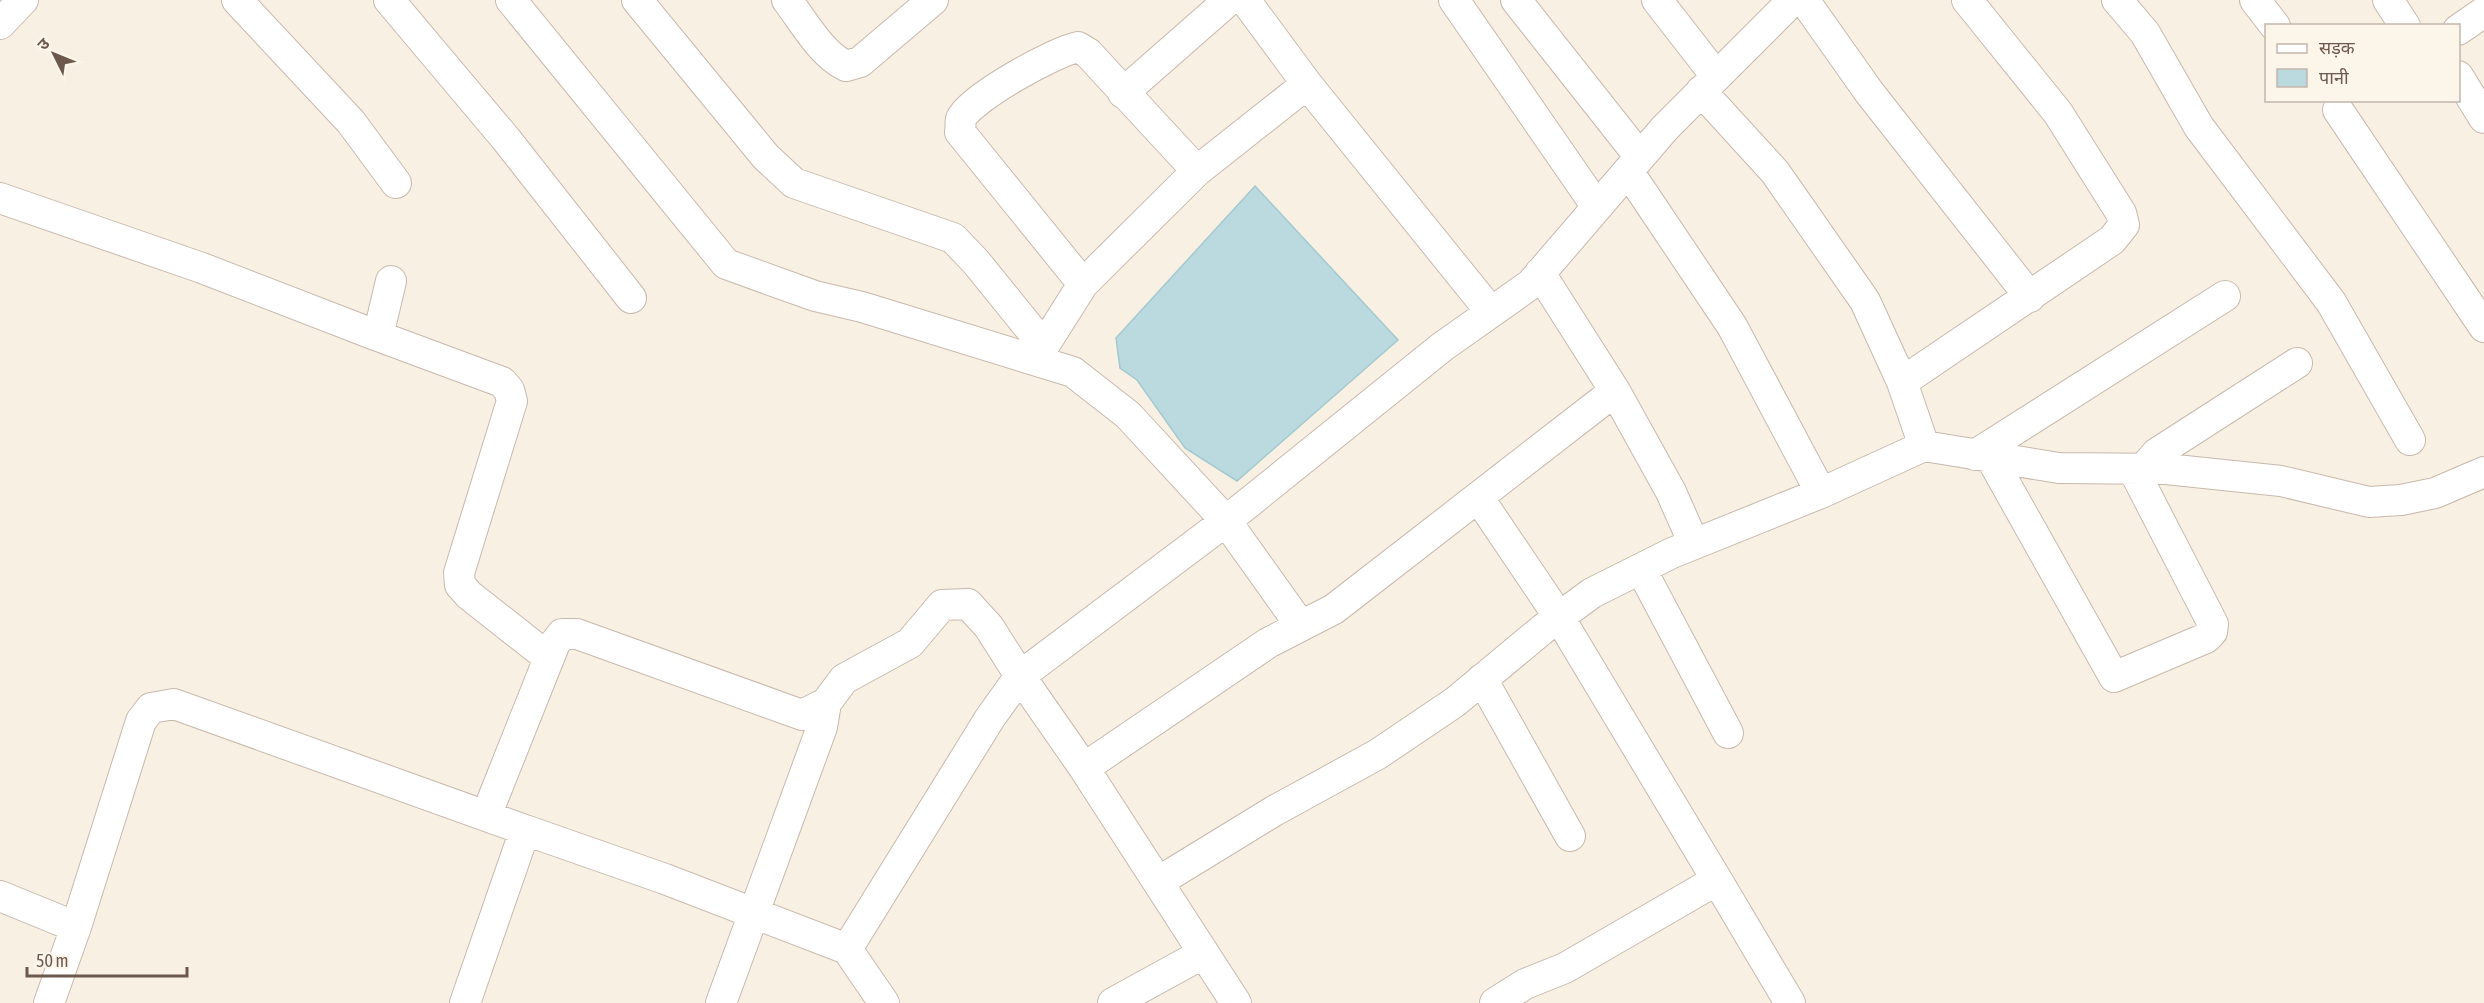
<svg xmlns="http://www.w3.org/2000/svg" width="2484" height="1003" viewBox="0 0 2484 1003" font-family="'Asap Condensed','Noto Sans Devanagari',sans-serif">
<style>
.water{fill:#bbdadf;stroke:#a3c9d0;stroke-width:1.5}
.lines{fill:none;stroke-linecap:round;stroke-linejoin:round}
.minor-casing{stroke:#c8b8ac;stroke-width:32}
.minor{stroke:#fff;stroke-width:30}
</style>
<rect width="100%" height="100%" fill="#f9f0e4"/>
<path class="water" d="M1255,186L1398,340L1237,481L1185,448L1137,380L1120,368L1116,338Z"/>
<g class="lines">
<defs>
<path id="minor" d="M237,0L351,122L396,183
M389,0L506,139L631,298
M511,0L726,264L815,296L862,307L1073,372L1128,415L1226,521L1301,626
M637,0L766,157L794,183L953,238L976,262L1044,346
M787,0C804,22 821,54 846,66L860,62L933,0
M1245,0L1307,84L1491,312
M1454,0L1597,207
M1516,0L1640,157
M1657,0L1716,76
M1804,0L1869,92L2030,297
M2117,0L2145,33L2199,127L2331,302L2410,440
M2255,0L2275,26
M2388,0L2405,26
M0,24L23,0
M2458,30L2484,12
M2458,76L2484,118
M1701,91L1775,172L1865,301L1902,382L1924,446
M1123,93L1229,0
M2338,110L2484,327
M1628,171L1732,326L1821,493
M0,198L202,268L378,336
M391,281L378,336L502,382L509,390L512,401L459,573L460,585L469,595L549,658
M1083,284L960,132C961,128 960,122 961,119C970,98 1056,51 1078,47L1088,53L1197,171
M1035,360L1083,284L1197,171L1307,84
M1902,382L2112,240L2124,225L2121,213L2058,113L1967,0
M1615,391L1671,492L1694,544
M1975,455L2225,296
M1991,458L2114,677L2206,638L2212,632L2213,624L2133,469
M2143,469L2157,453L2297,363
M1478,497L1559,617L1717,880
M1641,569L1728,733
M1482,679L1570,836
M1084,768L1268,643L1334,609L1615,391L1540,273
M486,816L555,643L562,634H577L802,715L826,703L844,679L910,643L942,605L968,604L989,627L1020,676L990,718L847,949
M525,830L665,879L847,949L884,1003
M1158,882L1274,811L1378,754L1455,702L1543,629L1592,593L1672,553L1821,493L1924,446L2059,468L2166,469L2281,481L2369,502L2401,500L2435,493L2484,472
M0,896L76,927L141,721L151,708L174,704L525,830L465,1003
M49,1003L76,927
M721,1003L822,727L826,703
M1113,1003L1204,953
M1236,1003L1084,768L1020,676L1226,521L1442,347L1531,284L1665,128L1793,0
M1495,1003L1525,984L1565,968L1717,880L1790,1003"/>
</defs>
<use href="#minor" class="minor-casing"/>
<use href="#minor" class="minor"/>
</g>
<rect x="2265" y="24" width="195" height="78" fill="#fcf5e9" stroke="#c3b6ab" stroke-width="1.5"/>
<rect x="2277" y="44" width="30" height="9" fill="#ffffff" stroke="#c3b6ab" stroke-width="1.5"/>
<text x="2319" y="54" font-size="18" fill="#6d584d">सड़क</text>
<rect x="2277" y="69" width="30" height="18" fill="#bbdadf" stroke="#c3b6ab" stroke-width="1.5"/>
<text x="2319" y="84" font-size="18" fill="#6d584d">पानी</text>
<g transform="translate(54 54) rotate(313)" stroke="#fcf5e9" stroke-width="4.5" paint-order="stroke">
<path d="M0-4.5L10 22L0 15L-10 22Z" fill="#6d584d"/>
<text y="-9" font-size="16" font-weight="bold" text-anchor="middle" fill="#6d584d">उ</text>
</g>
<path d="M27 967v9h160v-9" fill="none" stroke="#6d584d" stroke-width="3"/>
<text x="36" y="967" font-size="18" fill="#6d584d" stroke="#fcf5e9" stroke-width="4.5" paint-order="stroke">50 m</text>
</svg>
